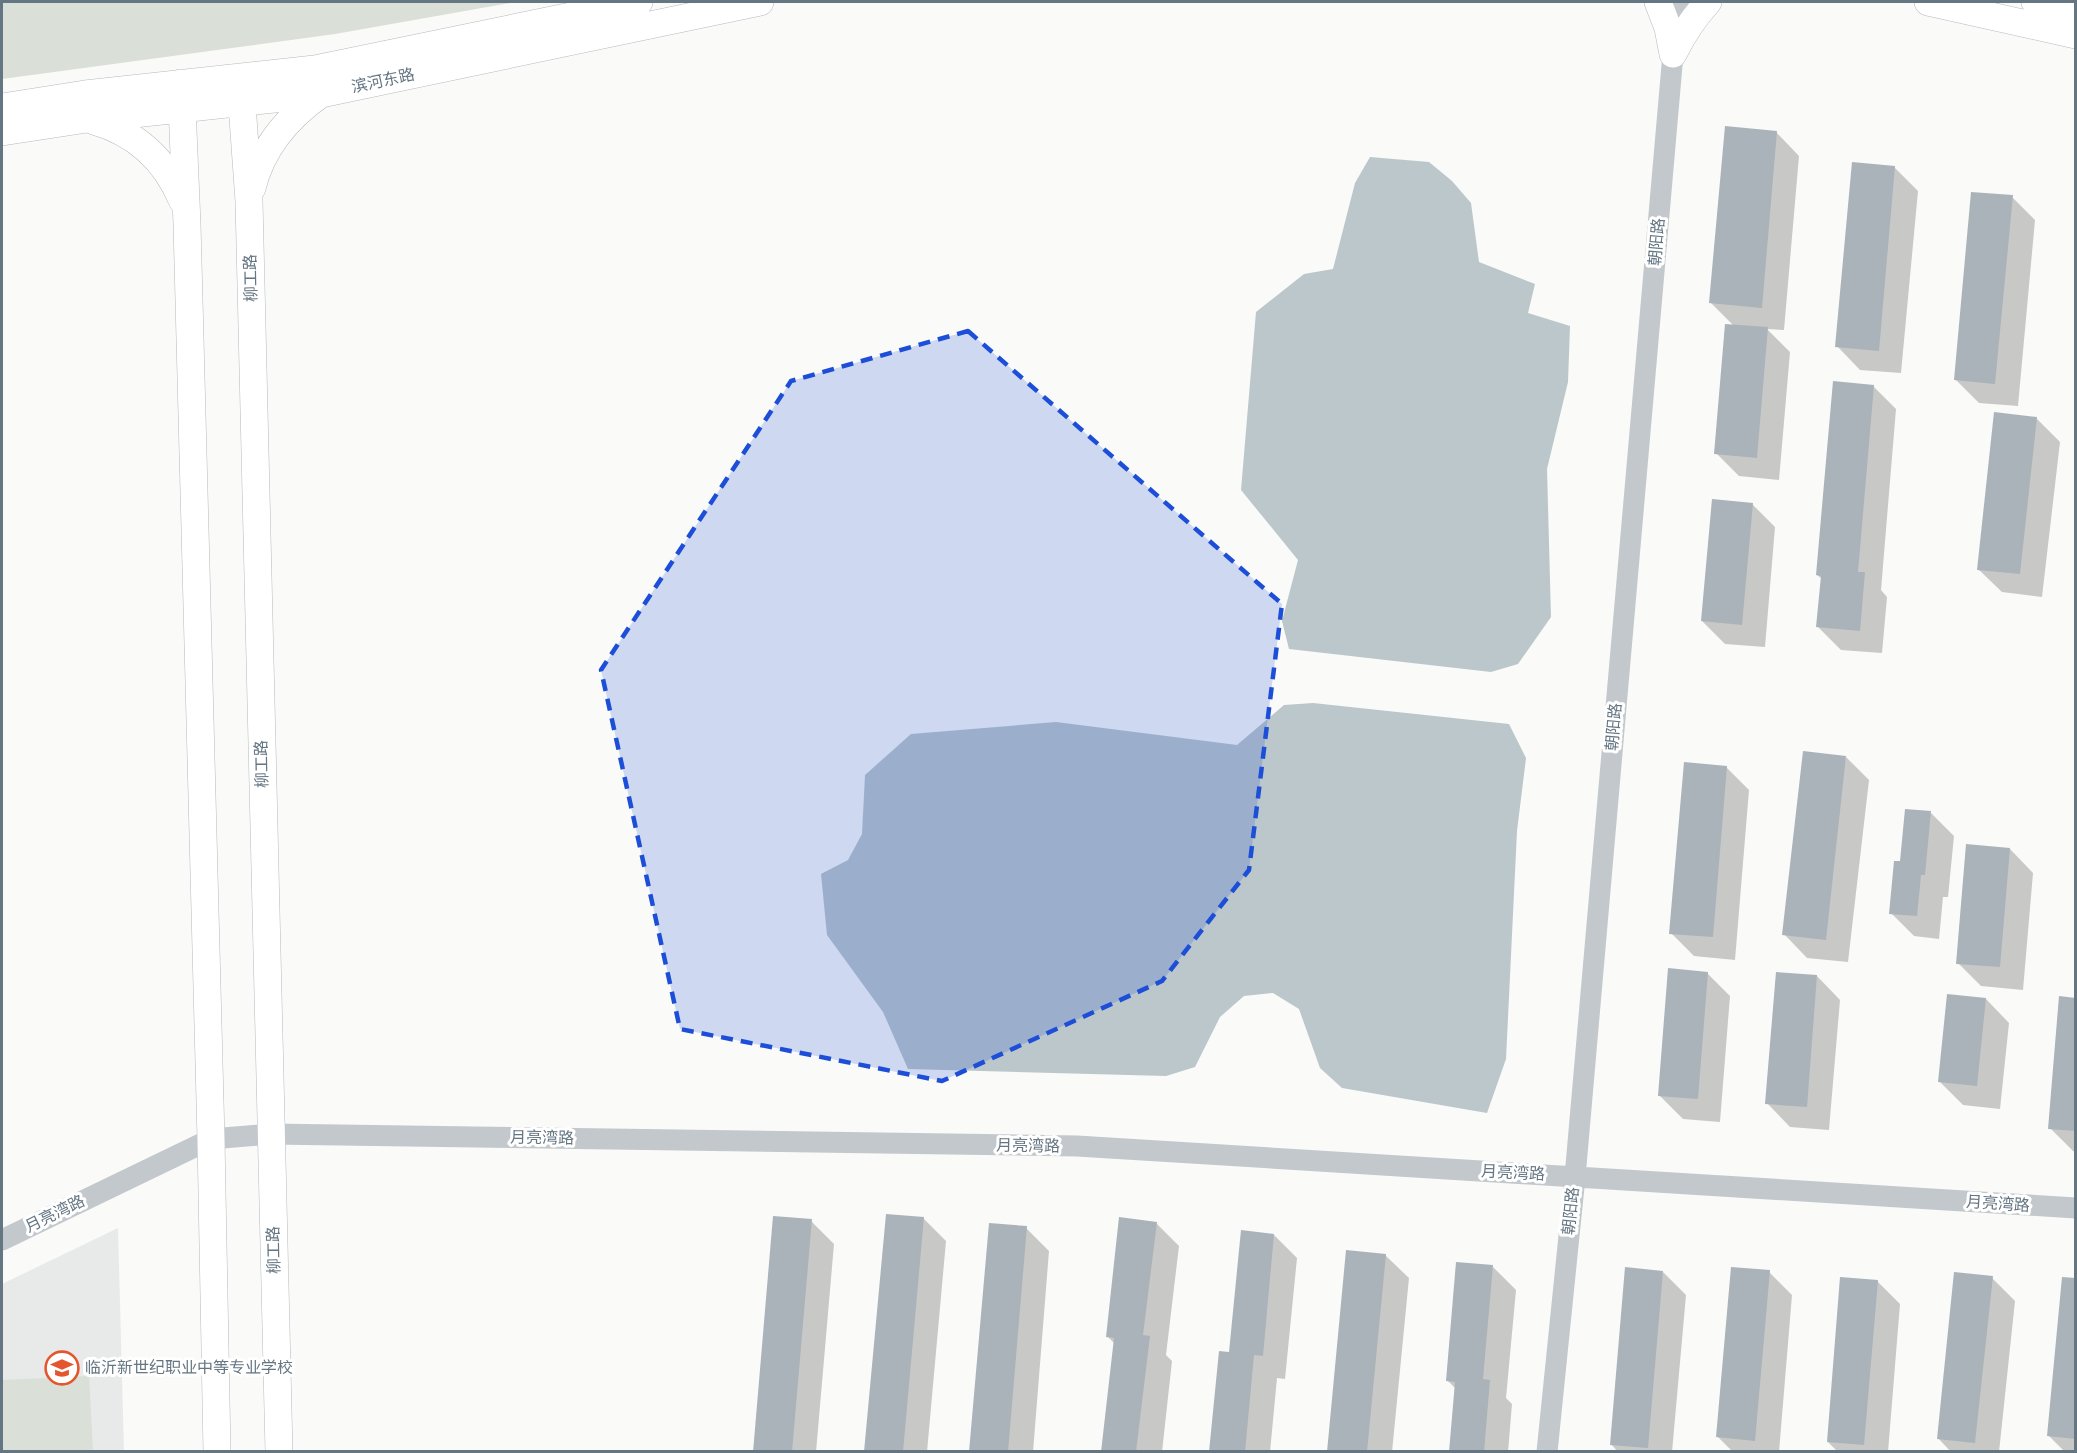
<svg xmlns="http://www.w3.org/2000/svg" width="2077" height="1453" viewBox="0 0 2077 1453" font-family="'Varela Round','Noto Sans SC',sans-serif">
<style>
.built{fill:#e8e9e9}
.green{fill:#dadfd7}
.water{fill:#bbc7cb}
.shadow{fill:#0003}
.building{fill:#aab3b9}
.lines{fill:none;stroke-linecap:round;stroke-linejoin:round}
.major-casing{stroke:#b5babe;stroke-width:28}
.minor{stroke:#c3c8cc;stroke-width:21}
.major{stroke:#fff;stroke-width:27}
.marked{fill:#1d4ed8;fill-opacity:0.2;stroke:#1d4ed8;stroke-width:4.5;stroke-dasharray:12 8;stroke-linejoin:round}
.labels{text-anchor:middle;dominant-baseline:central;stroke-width:6;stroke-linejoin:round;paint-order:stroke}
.street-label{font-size:16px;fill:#657683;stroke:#fff}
.poi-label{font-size:16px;fill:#657683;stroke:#fff;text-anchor:start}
</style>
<rect width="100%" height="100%" fill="#fafaf8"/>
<path class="built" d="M118,1228L124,1451L2,1452V1284Z"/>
<path class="green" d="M2,2H516L335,34L2,79Z
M89,1376L93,1451H2V1380Z"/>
<path class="water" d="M1370,157L1429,162L1452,181L1471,203L1479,262L1535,284L1528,313L1570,326L1568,382L1547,469L1551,617L1518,664L1491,672L1289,649L1282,621L1298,560L1241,490L1256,312L1304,274L1333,269L1355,183Z
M1313,703L1509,724L1526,758L1517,831L1506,1059L1487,1113L1342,1088L1320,1068L1299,1009L1273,993L1244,996L1220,1017L1195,1067L1166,1076L908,1069L883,1012L827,935L821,874L848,860L862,834L865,775L911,734L1056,722L1237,745L1284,705Z"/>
<path class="shadow" d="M1776,132L1799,156L1784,330L1767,329L1790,352L1779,480L1739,476L1716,453L1734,326L1711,303Z
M1894,167L1918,191L1901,373L1860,370L1837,346Z
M2012,197L2035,220L2018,406L1979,403L1955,379Z
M1873,386L1896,409L1881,590L1887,597L1882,653L1841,650L1818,627L1822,579L1817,575Z
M2036,418L2060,442L2042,597L2002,592L1978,569Z
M1752,504L1775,527L1765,647L1725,644L1702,621Z
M1846,757L1869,780L1848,962L1807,958L1784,934Z
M1726,767L1749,790L1735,960L1694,956L1671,933Z
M1931,813L1954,836L1948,897H1943L1939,939L1914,936L1891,913L1901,863Z
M2010,849L2033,873L2023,990L1981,986L1958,963Z
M1707,973L1730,996L1720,1122L1683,1119L1660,1096Z
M1817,976L1840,1000L1829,1130L1790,1127L1767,1103Z
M1986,999L2009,1023L2000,1109L1963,1105L1940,1082Z
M2076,999V1152L2073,1151L2050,1128Z
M923,1218L946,1241L927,1452H866Z
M811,1221L834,1244L816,1452H754Z
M1156,1223L1179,1246L1166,1355L1172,1361L1162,1452H1103L1115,1344L1107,1336Z
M1026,1228L1049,1251L1033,1452H971Z
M1274,1235L1297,1258L1285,1379L1277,1378L1270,1452H1210L1230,1354Z
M1385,1255L1409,1278L1392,1452H1328Z
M1493,1267L1516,1290L1506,1398L1512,1404L1508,1452H1450L1456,1389L1448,1381Z
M1663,1272L1686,1295L1672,1452H1618L1611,1444Z
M1769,1272L1792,1295L1779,1452H1733L1718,1437Z
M1992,1278L2015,1301L1999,1452H1951L1938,1438Z
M2076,1280V1452H2065L2049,1436Z
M1877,1281L1900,1304L1888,1452H1838L1828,1442Z"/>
<path class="building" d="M1725,126L1777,131L1762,308L1709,303Z
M1852,162L1895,166L1879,351L1835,347Z
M1971,192L2013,195L1995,384L1954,380Z
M1725,324L1768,327L1757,458L1714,454Z
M1833,381L1874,385L1858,572H1865L1860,631L1816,627L1821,576L1816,575Z
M1994,412L2037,417L2020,574L1977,570Z
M1712,499L1753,503L1742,625L1701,621Z
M1803,751L1846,756L1826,940L1782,935Z
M1684,762L1727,766L1713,937L1669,934Z
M1905,809L1931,811L1925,875H1921L1917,916L1889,914L1894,861H1900Z
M1966,844L2010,848L2000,967L1956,964Z
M1668,968L1708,972L1698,1099L1658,1096Z
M1776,972L1817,975L1807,1107L1765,1104Z
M1947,994L1986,998L1977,1086L1938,1082Z
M2059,996L2076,998V1131L2048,1129Z
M886,1214L924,1217L903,1452H864Z
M773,1216L812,1219L792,1452H753Z
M1119,1217L1157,1222L1143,1335L1150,1336L1136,1452H1101L1114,1338L1106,1337Z
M989,1223L1027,1226L1008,1452H969Z
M1241,1230L1274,1234L1263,1356L1254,1355L1245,1452H1209L1219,1351L1229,1352Z
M1346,1250L1386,1254L1367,1452H1327Z
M1456,1262L1493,1265L1483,1379L1490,1380L1484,1452H1449L1455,1382L1446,1381Z
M1625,1267L1663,1271L1648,1448L1610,1445Z
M1731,1267L1770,1270L1755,1441L1716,1437Z
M1954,1272L1993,1276L1975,1443L1937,1439Z
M1840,1277L1878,1280L1864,1445L1827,1442Z
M2062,1277L2076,1278V1439L2047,1436Z"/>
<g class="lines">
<defs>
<path id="major" d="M1658,2L1668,28L1673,54
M1928,2L2076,35
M2035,2L2076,11
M1673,54C1683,34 1693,18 1708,2
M240,77L249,201L279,1452
M181,83L187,224L211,1139L217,1452
M2,107L85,94L315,69L639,2
M94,121C136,133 165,159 182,200
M2,132L87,119L321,94L760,2
M252,188C262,147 288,117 321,94"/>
</defs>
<use href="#major" class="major-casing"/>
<path class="minor" d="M2,1240L211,1139L271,1134L1077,1146L2076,1208
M1547,1452L1575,1177L1673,54L1680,2"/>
<use href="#major" class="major"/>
</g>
<path class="marked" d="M968,331L1282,604L1249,870L1162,981L942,1081L680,1029L601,670L791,381Z"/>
<defs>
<symbol id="university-ring" viewBox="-11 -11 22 22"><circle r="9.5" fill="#fff" stroke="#e4572e" stroke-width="1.5"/><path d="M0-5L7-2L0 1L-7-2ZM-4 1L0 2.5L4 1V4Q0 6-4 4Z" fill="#e4572e"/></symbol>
</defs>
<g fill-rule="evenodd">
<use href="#university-ring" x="43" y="1349" width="38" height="38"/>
</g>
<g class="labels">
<g class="street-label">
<text transform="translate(383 81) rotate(-12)">滨河东路</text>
<text transform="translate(1657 242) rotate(-85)">朝阳路</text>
<text transform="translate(251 278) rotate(-91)">柳工路</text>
<text transform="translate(1614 727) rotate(-85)">朝阳路</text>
<text transform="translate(262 764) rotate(-91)">柳工路</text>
<text transform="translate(542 1138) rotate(1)">月亮湾路</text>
<text transform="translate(1028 1146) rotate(1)">月亮湾路</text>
<text transform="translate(1513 1173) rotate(3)">月亮湾路</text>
<text transform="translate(1998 1204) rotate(4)">月亮湾路</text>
<text transform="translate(1571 1211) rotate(-84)">朝阳路</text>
<text transform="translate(55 1214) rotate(-26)">月亮湾路</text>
<text transform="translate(274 1250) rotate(-91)">柳工路</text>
</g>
<g class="poi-label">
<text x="85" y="1368">临沂新世纪职业中等专业学校</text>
</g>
</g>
<rect width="2077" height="1453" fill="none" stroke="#657683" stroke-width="6"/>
</svg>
